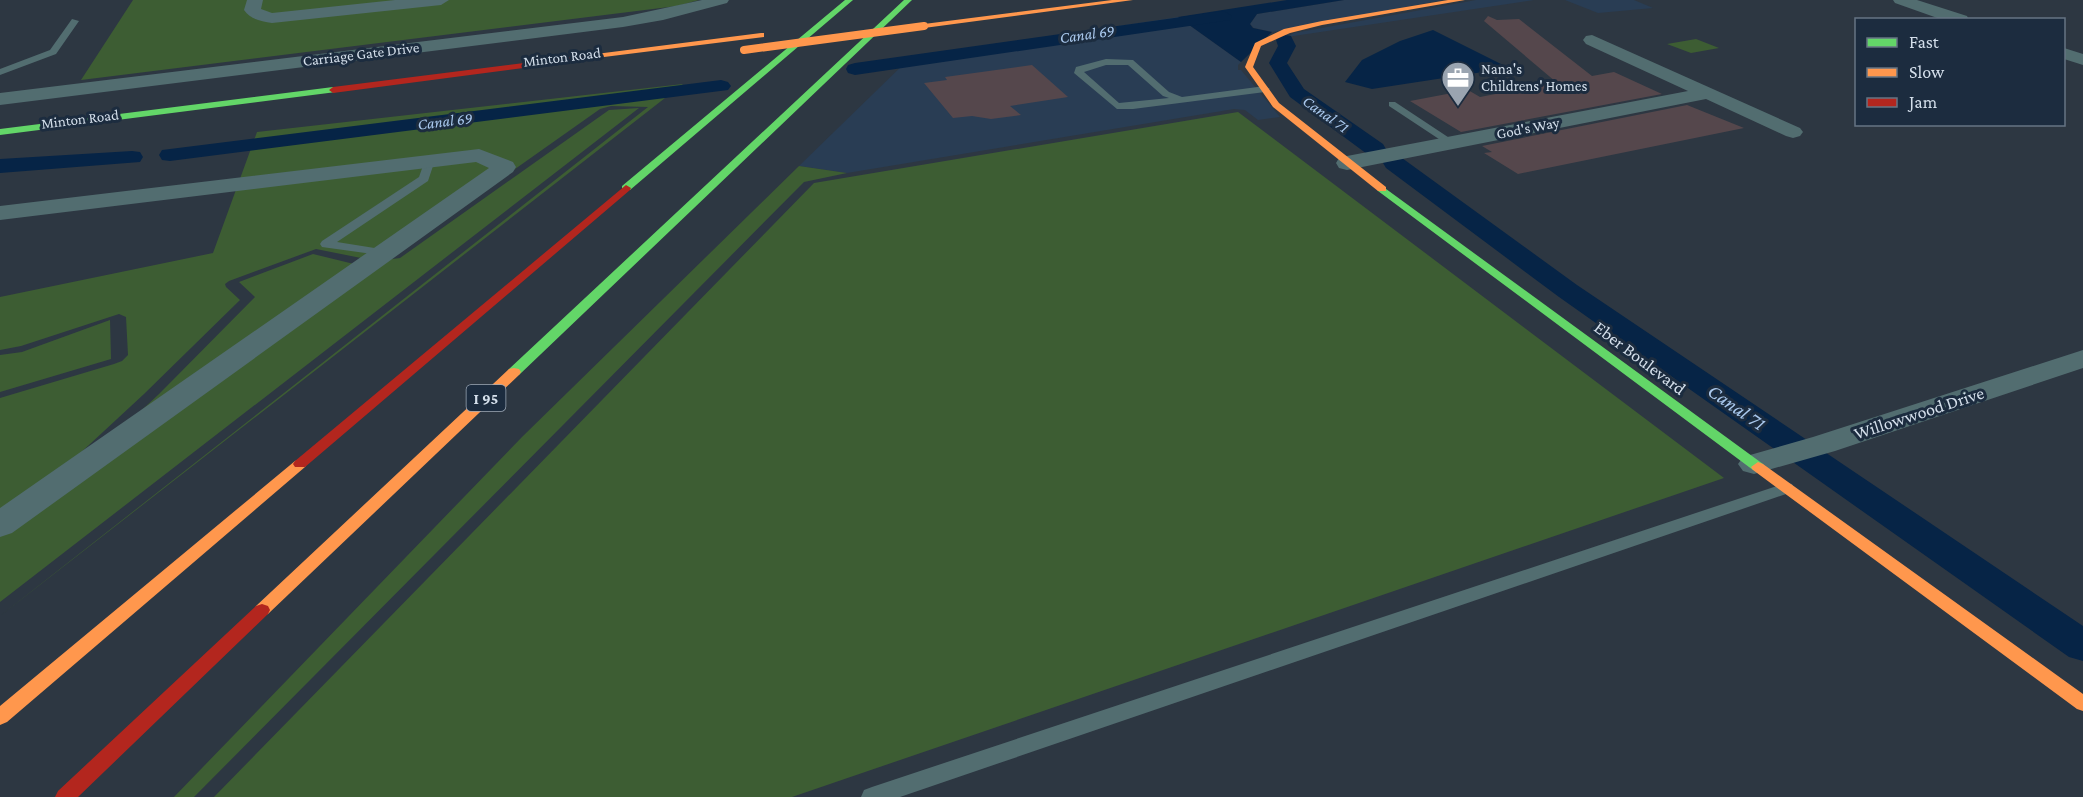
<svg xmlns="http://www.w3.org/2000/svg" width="2083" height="797" viewBox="0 0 2083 797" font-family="'Crimson Pro',serif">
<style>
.built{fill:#293d54}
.green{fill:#3d5d33}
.water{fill:#062446}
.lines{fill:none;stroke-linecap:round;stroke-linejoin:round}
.canal{fill:#062446;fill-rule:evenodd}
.building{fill:#55474c}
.lane{fill:#526d70;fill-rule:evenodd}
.street{fill:#526d70;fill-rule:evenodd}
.fast{fill:#63d668;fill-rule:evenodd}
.slow{fill:#ff974d;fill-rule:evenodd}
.jam{fill:#b3261e;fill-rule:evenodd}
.slow-bridge{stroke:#ff974d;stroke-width:8}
.labels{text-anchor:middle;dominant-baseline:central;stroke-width:6;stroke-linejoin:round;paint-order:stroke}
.far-street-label{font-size:15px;fill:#d4dfeb;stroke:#1c2c3f}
.far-poi-label{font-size:15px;fill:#d4dfeb;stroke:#1c2c3f;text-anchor:start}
.far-water-label{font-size:16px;font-style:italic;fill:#a9c8ed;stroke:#1c2c3f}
.shield{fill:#1c2c3f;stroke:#9da9b7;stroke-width:1.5}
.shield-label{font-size:16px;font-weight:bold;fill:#d4dfeb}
.street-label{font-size:18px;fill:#d4dfeb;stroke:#1c2c3f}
.water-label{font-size:20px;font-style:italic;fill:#a9c8ed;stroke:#1c2c3f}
</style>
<rect width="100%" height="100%" fill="#2d3742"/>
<path class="built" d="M1344,0H1443L1272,32L1254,28L1250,24L1257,14Z
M1476,0H1534L1287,37L1294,33Z
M1565,0H1634L1653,8L1598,13Z
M1178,17L1241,62L1238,65V70H1241L1280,117L1258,120L1245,110L1234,109L847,173L799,166L910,58Z"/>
<path class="green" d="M133,0H699L677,6L81,80Z
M1696,39L1719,48L1691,53L1667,44Z
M683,84L0,616L648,107L611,106L600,109L395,254L361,258L316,249L229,281L225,284L226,287L240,300L144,394L22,507L0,515V398L114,364L122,361L128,355L126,317L119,314L21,346L0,350V297L213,253L257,132Z
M639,108L0,602V523L33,512L159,394L255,297L239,282L313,254L354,264L400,258L609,110Z
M1238,112L1724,478L792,797H214L814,183Z
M799,166L847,173L804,182L194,797H174L522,437Z
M110,320L111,359L0,392V355L22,352Z"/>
<path class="water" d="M1287,0H1344L1257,14L1250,24L1253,28L1272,32L1241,62L1178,17Z
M1433,30L1509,68L1372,89L1345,82L1362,60L1400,41Z"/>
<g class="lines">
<path class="canal" d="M1224,11L1232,16L1230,20L855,75L848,73L846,69L848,65L855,63Z
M1285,35L1291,36L1296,46L1287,63L1304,89L1383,144L1386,149L1383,154L1375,155L1367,154L1290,97L1269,63L1278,46L1276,40L1279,36Z
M721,80L728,82L731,86L728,90L170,161L162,160L159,155L162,150L170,149Z
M132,151L140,152L143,157L140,162L0,173V159Z
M1394,156L1402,158L1577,285L2083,626V661L2069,657L1559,297L1386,168L1383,163L1386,158Z"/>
</g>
<path class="building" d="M1488,16L1497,20L1519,19L1592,76L1614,72L1662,94L1461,132L1410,101L1468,90L1480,97L1556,82L1484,21Z
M1032,65L1068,97L1010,106L1021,115L991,119L972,116L953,118L924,83L947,80L945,77Z
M1687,105L1744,128L1518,174L1484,153L1492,152L1482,146Z"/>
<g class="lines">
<path class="lane" d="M72,19L79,21L56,54L0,75V69L50,50Z
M1106,59L1133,60L1169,92L1182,97L1265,86L1270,89L1265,92L1133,109H1117L1074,73L1076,67ZM1106,65H1128L1163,96L1169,98L1119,103L1084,72Z
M1389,102H1395L1457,143L1452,146L1448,145L1389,106Z
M430,157L435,160L428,181L337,242L387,250L389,253L387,256L322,247L320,244L322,241L419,177L425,160Z
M1786,483L1792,484L1794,488L1792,492L900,797H861L864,790L872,787Z"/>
<path class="street" d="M247,0H263L261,9L272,13L395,0H449L441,5L272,23C261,21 251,20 244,10Z
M702,0H729L727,3L663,20L623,27L0,105V93L623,17Z
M1893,0H1917L1967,16L1969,20H1943L1895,3Z
M1592,35L1800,128L1803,132L1800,136L1793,138L1786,136L1706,99L1347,170L1339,168L1336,163L1339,158L1347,156L1688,91L1586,44L1583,40L1586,36Z
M2064,48L2083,54V65L2064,59Z
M479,149L513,162L516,167L513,172L12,533L0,537V508L489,168L476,162L0,220V206Z
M2083,350V368L1835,451L1754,474L1743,471L1738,464L1743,457L1813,437Z"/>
<path class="fast" d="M845,0H853L630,190H622V186Z
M904,0H912L519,375H509L507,372L509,369Z
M333,87L337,90L336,92L0,135V129Z
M1382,186L1763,464L1765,467L1763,470H1753L1378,191L1377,189Z"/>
<path class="slow" d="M1112,0H1133L924,28L920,26L924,24Z
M1448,0H1465L1322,25L1290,33L1261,46L1253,67L1279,103L1386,187V191H1378L1273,107L1245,67L1255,43L1284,29L1322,21Z
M761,33H764V37L596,58L592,56L596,54Z
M514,368L519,369L521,372L519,375L268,614L262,616L256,614L254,610L256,606L509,369Z
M300,459L307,464L305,467L7,722L0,725V706L295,461Z
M1758,462L1763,464L2083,694V711L2077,709L1753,470L1751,467Z"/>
<path class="jam" d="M596,54L600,56L599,58L333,93L329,90L333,87Z
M626,185L631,188L630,190L305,467H295L293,464L295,461Z
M262,604L268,606L270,610L268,614L78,797H55L58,791L256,606Z"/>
<path class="slow-bridge" d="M744,50L924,26"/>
</g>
<defs>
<symbol id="office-pin" viewBox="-11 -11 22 30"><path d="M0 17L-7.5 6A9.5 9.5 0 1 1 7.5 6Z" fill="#9aa4b0" stroke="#1c2c3f"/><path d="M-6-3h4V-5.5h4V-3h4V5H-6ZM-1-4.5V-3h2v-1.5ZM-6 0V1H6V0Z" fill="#fff"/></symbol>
</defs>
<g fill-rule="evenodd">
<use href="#office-pin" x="1439" y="59" width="38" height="52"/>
</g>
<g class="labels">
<g class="far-street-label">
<text transform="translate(361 54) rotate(-7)">Carriage Gate Drive</text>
<text transform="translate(562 57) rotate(-7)">Minton Road</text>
<text transform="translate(80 119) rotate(-7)">Minton Road</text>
<text transform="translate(1528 128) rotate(-11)">God's Way</text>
</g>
<g class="far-poi-label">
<text x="1481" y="69">Nana's<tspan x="1481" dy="17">Childrens' Homes</tspan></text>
</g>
<g class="far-water-label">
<text transform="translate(1087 34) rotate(-8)">Canal 69</text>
<text transform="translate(1326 114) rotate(35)">Canal 71</text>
<text transform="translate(445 121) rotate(-7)">Canal 69</text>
</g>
<rect class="shield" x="466.5" y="385" width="39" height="26" rx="4.5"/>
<g class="shield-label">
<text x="486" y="398">I 95</text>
</g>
<g class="street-label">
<text transform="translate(1640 358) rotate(37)">Eber Boulevard</text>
<text transform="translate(1919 413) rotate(-18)">Willowwood Drive</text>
</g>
<g class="water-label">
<text transform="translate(1737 407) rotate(35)">Canal 71</text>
</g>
</g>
<rect x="1855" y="18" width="210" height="108" fill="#1c2c3f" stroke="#667484" stroke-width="1.5"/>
<rect x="1867" y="38" width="30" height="9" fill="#63d668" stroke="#667484" stroke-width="1.5"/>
<text x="1909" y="48" font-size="18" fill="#d4dfeb">Fast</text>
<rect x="1867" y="68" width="30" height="9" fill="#ff974d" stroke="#667484" stroke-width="1.5"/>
<text x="1909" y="78" font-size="18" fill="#d4dfeb">Slow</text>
<rect x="1867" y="98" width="30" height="9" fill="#b3261e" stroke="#667484" stroke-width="1.5"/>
<text x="1909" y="108" font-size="18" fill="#d4dfeb">Jam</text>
</svg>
